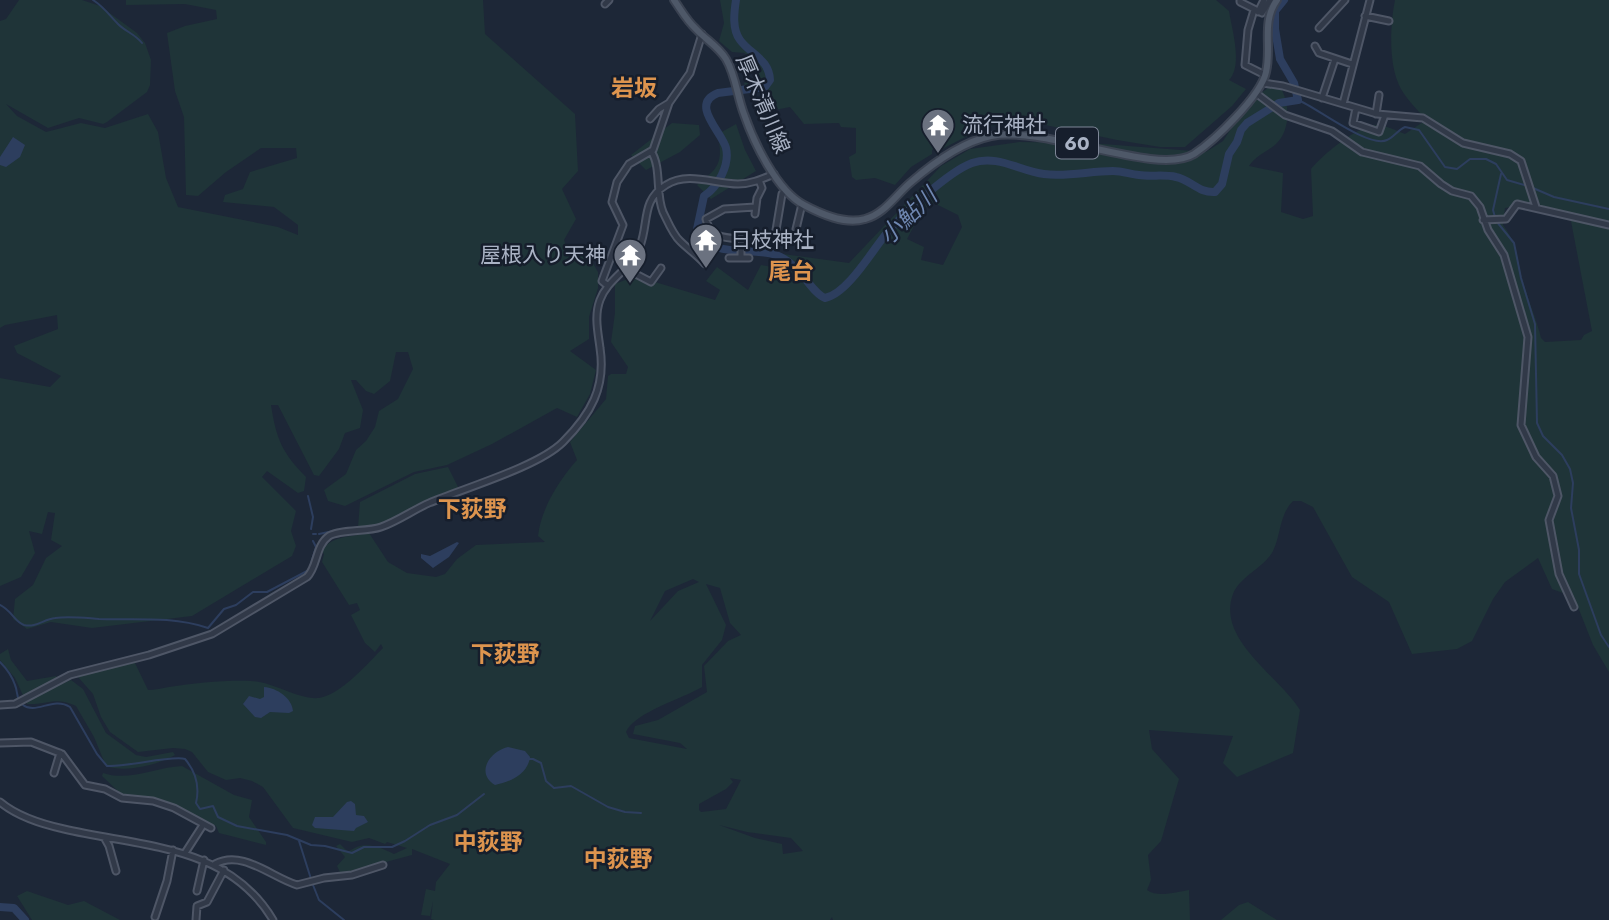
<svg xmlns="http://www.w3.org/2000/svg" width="1609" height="920" viewBox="0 0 1609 920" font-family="Jost,'Noto Sans JP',sans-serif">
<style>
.green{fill:#1f3438;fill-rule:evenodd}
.water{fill:#2d3e5e}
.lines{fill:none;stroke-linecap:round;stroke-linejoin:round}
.stream{stroke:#2d3e5e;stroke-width:2}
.river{stroke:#2d3e5e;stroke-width:8}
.minor-casing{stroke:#4e5666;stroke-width:9}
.major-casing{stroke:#3a4251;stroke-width:10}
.minor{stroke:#313948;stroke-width:5}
.major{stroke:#4e5868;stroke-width:6}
.labels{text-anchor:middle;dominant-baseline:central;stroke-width:5;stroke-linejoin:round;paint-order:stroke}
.shield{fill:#161e2c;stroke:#7e8697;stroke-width:2}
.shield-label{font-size:19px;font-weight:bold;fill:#aab3c5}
.street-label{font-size:21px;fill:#aab3c5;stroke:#161e2c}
.poi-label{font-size:21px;fill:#aab3c5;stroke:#161e2c;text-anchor:start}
.neighbourhood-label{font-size:23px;font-weight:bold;fill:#dd944e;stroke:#161e2c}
.water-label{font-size:23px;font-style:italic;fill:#6f87b1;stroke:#161e2c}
</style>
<rect width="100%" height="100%" fill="#1d2737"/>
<path class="green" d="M19,0H82L100,6L137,33L145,43L151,60L150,85L147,92L107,122L103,124L79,118L48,128L6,104L17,116L46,132L81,123L105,128L148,114L158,132L166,178L178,207L278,227L298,235V225L274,207L223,202L225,195L243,189L250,172L297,158L296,148H261L226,172L198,196L186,195L184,117L175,91L167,33L185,26L217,19L216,10L185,4L126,5V0H483L485,34L575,114L578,171L562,189L576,219L564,240L568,253H587L598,272V288L589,317V339L570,351L596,370L590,394L577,417L557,408L492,444L447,465L414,472L345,506L328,501L324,490L346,474L356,450L366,441L375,427L379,411L398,399L413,369L408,352H396L390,381L374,394L366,391L356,380H351L363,410L360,428L345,433L339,449L319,476L314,475L278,405H271C276,438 282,453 306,477L304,491L298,493L267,471L262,477L296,511L291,531L296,546L292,556L192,616L92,628L51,622L27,629L13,619L15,599L33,585L46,558L62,546L51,540L55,513L48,512L42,534L29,531L35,553L21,577L0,586V378L50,387L61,376L17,353L14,346L58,329L57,315L5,325L0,328V21L6,19Z
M720,0H1216L1229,11C1232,30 1243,65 1229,80L1246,89L1232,106L1185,147H1160L1117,140L1031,122L985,127L940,150L937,147L932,150V154L911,167L895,185L875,178L856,180L852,177L849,157L856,153V128L841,127L839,123L804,124L790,107L775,110L766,86L746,89L744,83L756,77L752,59L744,53L732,52L719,41L724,23Z
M1395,0H1609V672L1593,645L1574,597L1552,589L1538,558L1505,582L1493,599L1472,641L1457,649L1412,654L1389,602L1352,577L1313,507L1301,501H1293C1279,515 1281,535 1273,551C1264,568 1240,576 1233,594C1216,639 1279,676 1300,710L1293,753L1237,777L1223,763L1233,736L1149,730L1152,749L1179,779L1161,841L1148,855L1151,880L1147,890C1158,898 1176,892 1189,890L1190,920H833L832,917L830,920H434L431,919L433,901L430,916L421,915L426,889L435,891L436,882L450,864L412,849V855L341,874L337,866L345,857L336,846L340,844L348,852C364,840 378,846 394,854L407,848L387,842L385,844L369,838L352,842L293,828L263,787L252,781L240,778L226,780L208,772L192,752L185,749L173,748L138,752L110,732L101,717L93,694L78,677L134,661L148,690C155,690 162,688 169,687C195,683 225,680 251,681C274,682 299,700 319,698C341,695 368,663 383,648L381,644L375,652L365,643L351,615L360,610L357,603L349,605L322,562L324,554L322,551C331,535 353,537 369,533L388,562L407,573L436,577L445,574L457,559L476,545L545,542L538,536C541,509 559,480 577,460L570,442L606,399L608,376L611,374H626L628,367L611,342L615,313V284L635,276L715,300L720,290L706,281L717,267L748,290L761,265L773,267L783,254L849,263L941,166L970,149L1019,142L1090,143L1206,152L1223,141L1247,104L1269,87L1282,90C1290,106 1290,131 1276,144C1267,152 1256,155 1249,166L1283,173L1281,212L1303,219L1313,216L1311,169C1322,155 1360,123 1379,125C1387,126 1397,131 1405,134L1426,120C1418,110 1407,100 1401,89C1388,66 1390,25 1395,0ZM934,203L958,215L962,227L943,265L921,260L924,247L907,239L923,209ZM1517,206L1570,216L1592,331L1584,335L1581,340L1545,342L1541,338C1536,317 1527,298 1522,278C1516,254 1519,247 1503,225L1505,208ZM693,579L699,582L678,591L650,621L665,591ZM706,584L720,588L730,623L741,635L728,641L704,666L707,692L658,720L635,726L633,734L680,743L687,749L629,738L626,732C635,712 682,699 702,687V665L722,640L726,625ZM730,778L741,780L726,809L701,812L699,810V804L726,789L733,782ZM719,825L747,832L791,838L803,851L783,854L782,844L755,838Z
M672,123L699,125L700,135L680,152L646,170L631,155Z
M736,124L745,150L756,171L711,199L697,185C719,167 723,164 718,134Z
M448,467L459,489L382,525L358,528L360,502L415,474Z
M8,649L11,660L27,681L56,676L62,684L71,680L83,689L106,733L136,755L146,757L173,752L175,755C158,765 125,773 106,766L94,737L76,706C55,696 47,705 27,704L15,678L0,660V654Z
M182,766L234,795L252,800L249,817L266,842V845L219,833L216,826L179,807L149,798L122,795L102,776L103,773C128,782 157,767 182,766Z
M27,891L68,905L84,901L120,920H32L17,896Z
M1248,902L1277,920H1221L1239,905Z"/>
<path class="water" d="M13,137L25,145L20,157L6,167L0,165V157Z
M457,542L459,543L449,557L433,568L421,558V554L430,556Z
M264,687C277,688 292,698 293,711L289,713L270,712L261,718L255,717L243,704L249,696L260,699L264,697Z
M508,747L525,751L530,757C528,774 510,782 495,785C475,773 490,751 508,747Z
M351,801L355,804L356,815L364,816L368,822L356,828L354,831L315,828L312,825L315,817H333L347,802Z"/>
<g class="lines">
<path class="stream" d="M93,0C104,7 110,16 118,24C126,32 135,34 142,43
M1298,100C1316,107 1369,149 1387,140C1393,138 1398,130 1405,127L1419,130L1445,167L1457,169L1470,159H1486L1496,164L1507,180L1528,186
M1533,188L1554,197L1609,209
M1495,217L1493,210L1501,174
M1497,222L1514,243L1521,278L1535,324L1537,423L1543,436L1562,455L1570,469L1573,483L1571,508L1579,550V574L1601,635L1609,647
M308,496L313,517L311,529
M313,534H316
M319,534L338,530
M0,605C12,611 15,622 24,625C36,628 44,619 55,618C70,616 85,618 99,619C136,620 172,616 208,628L224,609L236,605L253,592H267L309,570L316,547L313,541
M0,662C6,668 12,676 15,685C18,692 16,700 23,705C36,715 53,696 70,707L97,754L107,766C128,767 172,755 185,759C196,772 200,786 196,803L200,809L213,806L218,817L237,826L287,835L311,845L325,846L352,853L364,847H392L405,841L430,825L457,815L484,794
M528,759H533L541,763L546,781L554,788L571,786L608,807L625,812L641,813
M299,841L311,879
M313,885L319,900L344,920"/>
<path class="river" d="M736,0C734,13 732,29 740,40C751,55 769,59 770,80L765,87L718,93C689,104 722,132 726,148C730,165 718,187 704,196L697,229C711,260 750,246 776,255C800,263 811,293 825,298C847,294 872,251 886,234C903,214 948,172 972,163C997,154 1020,171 1044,174C1067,177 1090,171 1113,171C1122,171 1130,174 1139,175C1151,177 1164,174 1176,177C1191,180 1198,193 1215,192L1222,184L1229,154L1237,142L1241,130L1247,123L1279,103L1298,100L1294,83L1280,59L1275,29V11L1284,0
M0,907L14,908L25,920"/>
<defs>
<path id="minor" d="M1240,0V2L1262,13L1270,0
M605,4L609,0
M1254,10L1248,30L1245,65L1265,75
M1258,12L1264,0
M1365,16L1389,21
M1319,28L1345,0
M1315,46L1319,53L1352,64
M1263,83L1283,86L1377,114L1423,118L1463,143L1510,154L1521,161L1536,207
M1257,94L1285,115L1332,131L1362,152L1420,166L1441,184L1452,191L1471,196L1480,207L1488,230L1504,255L1528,337L1521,425L1536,457L1553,476L1558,496L1549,520L1559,574L1574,607
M1322,98L1335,59
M1343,104L1370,0
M1356,108L1353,123L1379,132L1385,115
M1376,114L1379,95
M650,119L659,109L669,103
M651,151C662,168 655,193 663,212C667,220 673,235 680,241C688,249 697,255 705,264
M755,214L757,198L762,188L759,180
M1483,220L1506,219L1517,204L1609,225
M796,229L802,204
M776,230L782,194L785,191
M743,239C726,238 710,239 706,219L724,209L755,207
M729,258H749
M741,258V239
M626,269L651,282L661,268
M608,286L602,281L623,225L612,202L617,182L629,164L653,150L669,103L690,73L702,34
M0,705L15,704L70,675L149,655L212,634L307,577C318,566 315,546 329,536C341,529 367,532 381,527C398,521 413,510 429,503C464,488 538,467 563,442C591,414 606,387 600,348C598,332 594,316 600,300C608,278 632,269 640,246C649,223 641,200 666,185C688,171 714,184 738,184C751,184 762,179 774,174
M0,743L31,742L62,754L85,785L105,789L122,798L153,801L174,808L211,828
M54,773L60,753
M0,802C18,817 41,824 64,829C140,847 228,844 273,920
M104,837L109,846L116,871
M185,853L203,825
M215,864C242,849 271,877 297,885L324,878L352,875L383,865
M197,891L204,860
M155,917L167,881L173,850
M196,920L197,906L207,902L224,870"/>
<path id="major" d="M674,0C681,10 687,21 696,29C706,40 718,46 726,59C736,76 737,96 744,114C754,143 777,191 804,205C821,214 845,225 865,219C884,214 895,196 910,183C932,164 962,142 991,136C1045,125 1157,177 1194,154C1215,140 1261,96 1266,72C1272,47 1261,22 1277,0"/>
</defs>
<use href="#minor" class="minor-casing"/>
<use href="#major" class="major-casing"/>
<use href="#minor" class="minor"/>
<use href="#major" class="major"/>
</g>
<defs>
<symbol id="temple-pin" viewBox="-11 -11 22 30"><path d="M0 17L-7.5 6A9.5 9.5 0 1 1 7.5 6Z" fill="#6b7280" stroke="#161e2c"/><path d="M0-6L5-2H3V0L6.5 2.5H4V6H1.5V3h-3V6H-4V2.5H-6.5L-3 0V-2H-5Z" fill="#fff"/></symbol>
</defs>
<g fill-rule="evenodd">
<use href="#temple-pin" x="919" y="106" width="38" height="52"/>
<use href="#temple-pin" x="687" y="221" width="38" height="52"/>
<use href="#temple-pin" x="611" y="236" width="38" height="52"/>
</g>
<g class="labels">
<rect class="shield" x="1056" y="127.5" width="42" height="31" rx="5"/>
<g class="shield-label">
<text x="1077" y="143">60</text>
</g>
<g class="street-label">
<text transform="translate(763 104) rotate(67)">厚木清川線</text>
</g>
<g class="poi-label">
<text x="962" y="125">流行神社</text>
<text x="730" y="240">日枝神社</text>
<text x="606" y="255" text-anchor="end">屋根入り天神</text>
</g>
<g class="neighbourhood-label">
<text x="634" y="88">岩坂</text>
<text x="791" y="271">尾台</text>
<text x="472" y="509">下荻野</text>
<text x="505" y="654">下荻野</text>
<text x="488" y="842">中荻野</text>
<text x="618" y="859">中荻野</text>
</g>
<g class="water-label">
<text transform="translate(908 216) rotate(-44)">小鮎川</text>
</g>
</g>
</svg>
